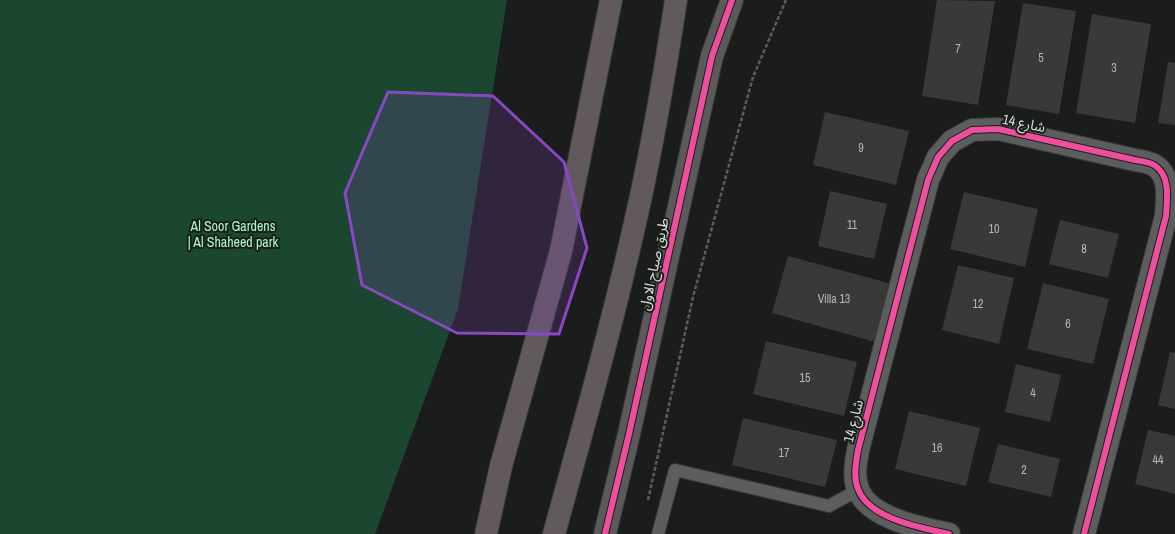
<svg xmlns="http://www.w3.org/2000/svg" width="1175" height="534" viewBox="0 0 1175 534" font-family="'Archivo Narrow','Noto Sans Arabic',sans-serif">
<style>
.green{fill:#1b4730}
.building{fill:#383938}
.lines{fill:none;stroke-linecap:round;stroke-linejoin:round}
.lane-casing{stroke:#383a39;stroke-width:14}
.street-casing{stroke:#383a39;stroke-width:24}
.secondary-casing{stroke:#383a39;stroke-width:24}
.highway-casing{stroke:#383a39;stroke-width:24}
.path{stroke:#5b5c5b;stroke-width:2.5;stroke-dasharray:4 2;stroke-linecap:butt}
.lane{stroke:#5c5e5d;stroke-width:12}
.street{stroke:#5c5e5d;stroke-width:22}
.secondary{stroke:#5b595a;stroke-width:22}
.highway{stroke:#61595d;stroke-width:22}
.cycleway-casing{stroke:#1a1e1b;stroke-width:8}
.cycleway{stroke:#ef4d9e;stroke-width:6}
.marked{fill:#8a47c4;fill-opacity:0.2;stroke:#8a47c4;stroke-width:3;stroke-linejoin:round}
.labels{text-anchor:middle;dominant-baseline:central;stroke-width:4;stroke-linejoin:round;paint-order:stroke}
.number-label{font-size:12px;fill:#b4b6b4}
.street-label{font-size:14px;fill:#dde0de;stroke:#1a1e1b}
.park-label{font-size:14px;fill:#a9fac9;stroke:#1a1e1b}
</style>
<rect width="100%" height="100%" fill="#1b1d1c"/>
<path class="green" d="M0,0H507L458,309L375,534H0Z"/>
<path class="building" d="M937,0L995,1L978,105L922,96Z
M1023,3L1076,11L1059,114L1006,105Z
M1092,14L1151,24L1135,123L1076,113Z
M1168,62L1175,63V125L1158,123Z
M825,112L909,131L896,185L813,165Z
M830,191L887,204L874,259L818,246Z
M964,192L1038,209L1025,267L950,249Z
M1060,220L1119,234L1108,278L1049,264Z
M788,256L896,285L879,343L772,313Z
M958,265L1014,278L999,344L942,330Z
M1043,283L1109,299L1093,364L1027,349Z
M766,341L857,362L844,416L753,394Z
M1170,352L1175,353V409L1158,405Z
M1016,364L1061,375L1050,422L1005,412Z
M909,411L980,428L966,486L895,469Z
M743,418L837,440L825,487L732,465Z
M1148,430L1175,436V494L1135,484Z
M998,444L1060,459L1051,497L988,482Z"/>
<g class="lines">
<defs>
<path id="lane" d="M658,534L675,470L829,506L858,490"/>
<path id="street" d="M949,534C922,528 869,519 858,489C853,476 856,463 858,450L928,180L938,157L952,141L972,130L998,129L1135,160C1141,161 1149,162 1154,165C1171,175 1167,200 1166,216L1084,534"/>
<path id="secondary" d="M605,534L629,434L712,56L732,0"/>
<path id="highway" d="M486,534L501,466L561,251L611,0
M554,534C583,428 613,322 637,214C653,143 665,72 676,0"/>
</defs>
<use href="#lane" class="lane-casing"/>
<use href="#street" class="street-casing"/>
<use href="#secondary" class="secondary-casing"/>
<use href="#highway" class="highway-casing"/>
<path class="path" d="M648,500L693,297L753,77L786,0"/>
<use href="#lane" class="lane"/>
<use href="#street" class="street"/>
<use href="#secondary" class="secondary"/>
<use href="#highway" class="highway"/>
<defs>
<path id="cycleway" d="M605,534L629,434L712,56L732,0
M949,534C922,528 869,519 858,489C853,476 856,463 858,450L928,180L938,157L952,141L972,130L998,129L1135,160C1141,161 1149,162 1154,165C1171,175 1167,200 1166,216L1084,534"/>
</defs>
<use href="#cycleway" class="cycleway-casing"/>
<use href="#cycleway" class="cycleway"/>
</g>
<path class="marked" d="M388,92L493,96L564,162L587,248L559,334L457,333L362,285L345,193Z"/>
<g class="labels">
<g class="number-label">
<text x="958" y="49">7</text>
<text x="1041" y="58">5</text>
<text x="1114" y="68">3</text>
<text x="861" y="148">9</text>
<text x="852" y="225">11</text>
<text x="994" y="229">10</text>
<text x="1084" y="249">8</text>
<text x="834" y="299">Villa 13</text>
<text x="978" y="304">12</text>
<text x="1068" y="324">6</text>
<text x="805" y="378">15</text>
<text x="1033" y="393">4</text>
<text x="937" y="448">16</text>
<text x="784" y="453">17</text>
<text x="1158" y="460">44</text>
<text x="1024" y="470">2</text>
</g>
<g class="street-label">
<text transform="translate(1024 123) rotate(12)">شارع 14</text>
<text transform="translate(654 264) rotate(-78)">طريق صباح الاول</text>
<text transform="translate(853 421) rotate(-76)">شارع 14</text>
</g>
<g class="park-label">
<text x="233" y="226">Al Soor Gardens<tspan x="233" dy="16">| Al Shaheed park</tspan></text>
</g>
</g>
</svg>
